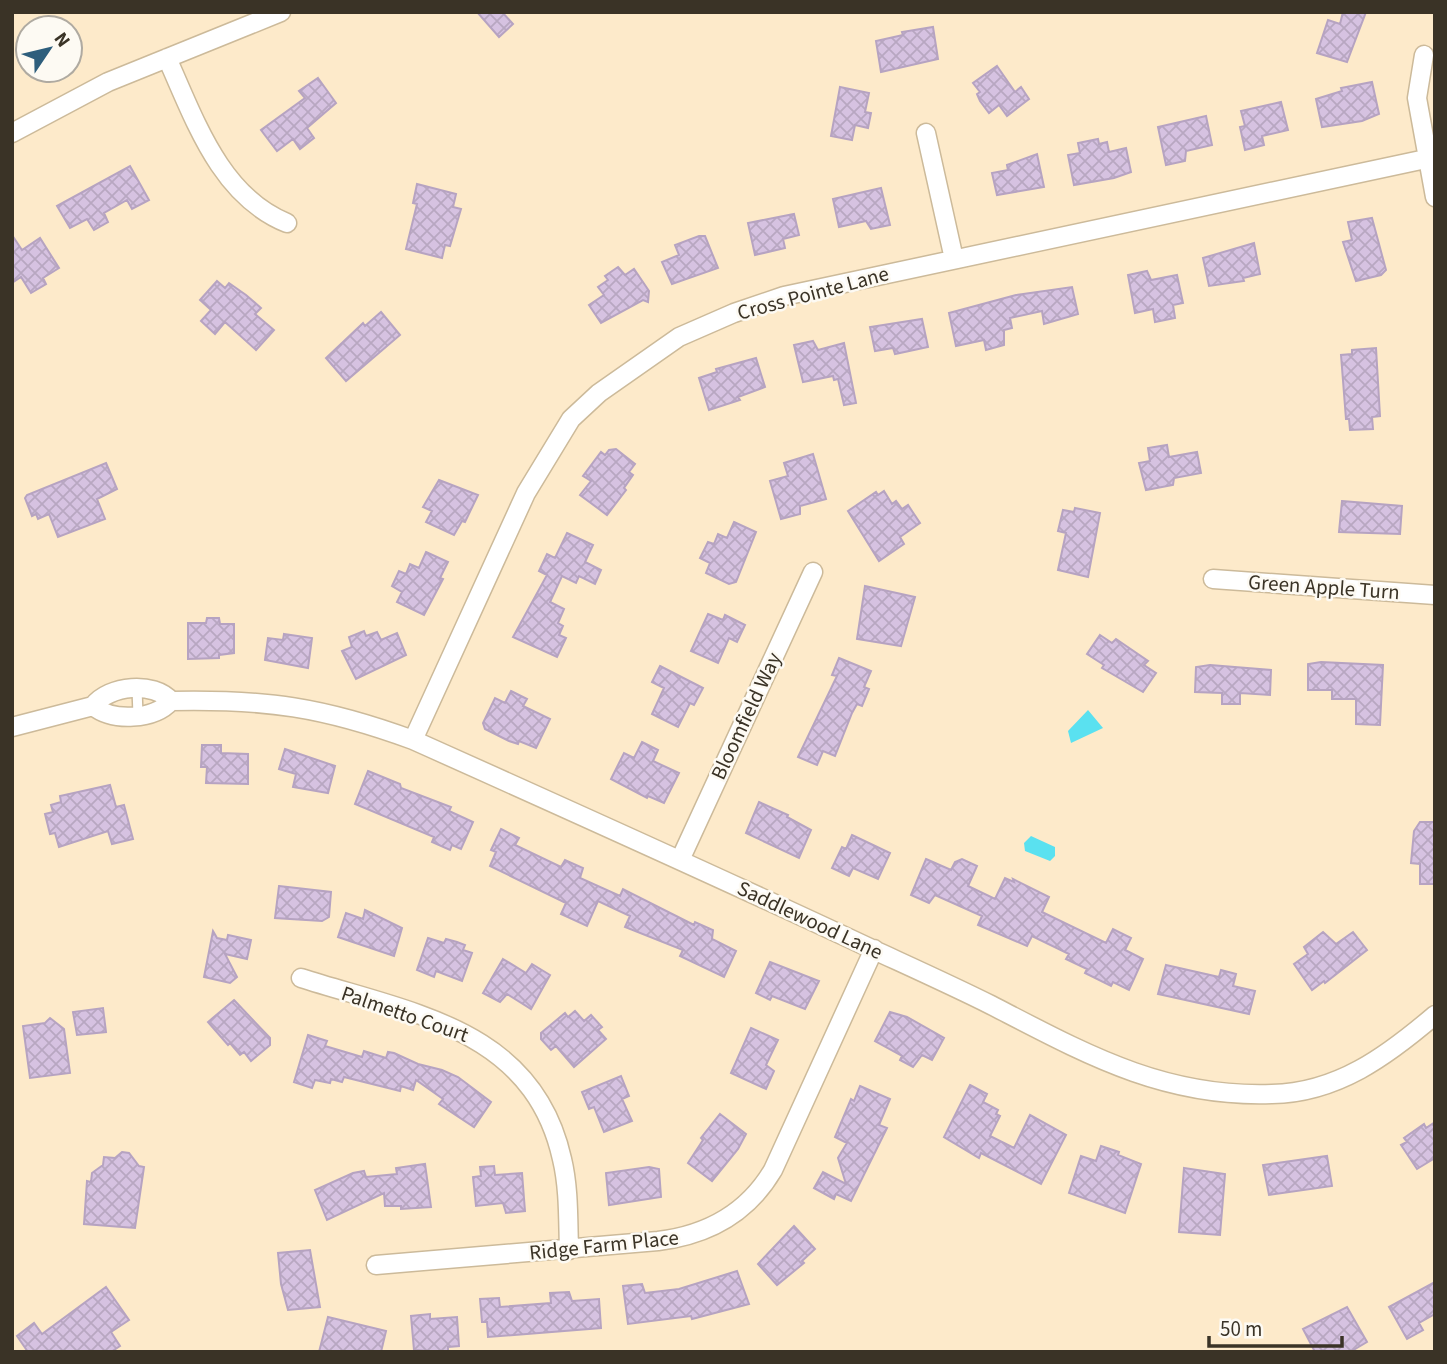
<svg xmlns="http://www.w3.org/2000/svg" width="1447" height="1364" viewBox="0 0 1447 1364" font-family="'Source Sans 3',sans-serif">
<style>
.water{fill:#5ae1f0}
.building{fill:url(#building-cross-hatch);stroke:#b6a3c1;stroke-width:2}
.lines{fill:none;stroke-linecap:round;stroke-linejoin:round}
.lane-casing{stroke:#ccba9a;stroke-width:12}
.street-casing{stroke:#ccba9a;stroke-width:21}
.lane{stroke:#fff;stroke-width:9}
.street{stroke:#fff;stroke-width:18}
.labels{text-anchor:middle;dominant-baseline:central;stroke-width:5;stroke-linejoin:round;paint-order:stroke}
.street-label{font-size:21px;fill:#3a3326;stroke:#fdfaf3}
</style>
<defs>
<pattern id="building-cross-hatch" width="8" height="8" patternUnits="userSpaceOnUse" patternTransform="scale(1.75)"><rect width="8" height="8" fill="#d6c2e1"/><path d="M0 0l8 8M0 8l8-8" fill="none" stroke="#b8a7c1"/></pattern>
</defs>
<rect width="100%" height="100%" fill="#fdeaca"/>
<path class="water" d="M1088,710L1103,728L1071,743L1068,731Z
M1031,836L1055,847V856L1050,861L1025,851L1024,843Z"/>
<path class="building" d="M477,12H502L513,24L499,37Z
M1343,12H1366L1347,62L1317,53L1328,20L1340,24Z
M933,27L938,59L881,72L876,41L903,35L902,32Z
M997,66L1015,92L1021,87L1029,99L1007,116L999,105L989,113L980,101L977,94L980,92L973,83Z
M318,78L336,103L307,128L314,138L300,149L293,139L277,151L261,130L305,98L299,91Z
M1372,82L1379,114L1362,121L1322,127L1316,99L1342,91L1341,88Z
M840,87L869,93L865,112L871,113L868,128L855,125L852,140L831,136Z
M1281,102L1288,130L1262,136L1264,145L1245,150L1240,127L1245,126L1241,111Z
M1206,116L1212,145L1186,151L1185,161L1166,165L1158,127Z
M1098,139L1099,144L1107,142L1109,152L1126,148L1131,172L1114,178L1074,185L1068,155L1080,153L1078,143Z
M1037,154L1044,187L997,195L992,173L1008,170L1007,165Z
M130,166L149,200L132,209L127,200L104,213L108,222L94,230L87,219L70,228L57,206Z
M417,184L456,194L453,207L461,209L450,246L445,245L442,258L406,249L417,204L413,203Z
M881,188L890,225L871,229L866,221L839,227L833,199Z
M794,214L799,235L783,239L785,248L755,255L748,223Z
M1372,218L1386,270L1381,275L1356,281L1343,242L1352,240L1348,222Z
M12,235L22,250L40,238L59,268L43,278L46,284L31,293L21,277L12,283Z
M699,236H705L718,268L672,284L662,262L679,255L675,245Z
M1254,243L1260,274L1243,278L1244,281L1209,286L1203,258Z
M618,267L625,275L634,269L649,291L648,302L643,300L601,323L589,305L604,295L598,287L608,280L605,276Z
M1147,271L1151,280L1177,275L1183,303L1173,305L1175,318L1155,322L1153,309L1135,313L1128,275Z
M217,281L225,288L229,283L246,295L261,308L255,314L274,330L256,350L225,322L215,334L201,321L211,310L200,300Z
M1072,287L1078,314L1044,324L1042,311L1010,318L1012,328L1004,330V345L986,350L984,340L956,346L949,313L1016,295Z
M381,312L400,335L346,381L326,358L363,323L365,326Z
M922,319L928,347L895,354L893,348L875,351L870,327Z
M813,341L818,350L844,343L856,403L844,405L838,379L834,380L833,376L803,382L794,345Z
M1376,348L1380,416L1372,417L1373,429L1350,430L1349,419H1346L1341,355L1352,354V350Z
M756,358L765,387L738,397L740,400L709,410L699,378L717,372L716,369Z
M1167,445L1169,457L1197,452L1201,473L1174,478L1173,485L1146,490L1139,463L1150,461L1148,448Z
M616,449L635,464L629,472L633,475L624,488L626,490L607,515L580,495L591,481L583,476L601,452L605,455L609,450Z
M813,454L826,499L800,506V514L781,519L770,481L788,476L784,463Z
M106,463L117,489L97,499L105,519L58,537L49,514L38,519L36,514L32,516L25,498L27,495Z
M439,480L478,495L465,522L462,521L454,535L426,522L432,511L423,507Z
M884,491L892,504L896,501L902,509L908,505L920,523L900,537L904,544L879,561L848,511L876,492L878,495Z
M1342,501L1402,506L1400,534L1339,532Z
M1075,508L1100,513L1088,577L1058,570L1066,533L1058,531L1063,510L1074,512Z
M734,522L756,532L736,582L729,584L706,573L710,563L700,558L708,542L714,544L718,534L727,538Z
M567,533L593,545L585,562L601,570L595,584L579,576L576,583L562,576L550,602L564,609L558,623L563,626L559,635L566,638L557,657L513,637L547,575L539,571L547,554L555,558Z
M426,552L448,562L440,578L443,579L424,615L397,602L402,592L392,586L399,571L406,574L410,564L419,568Z
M865,586L915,597L901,646L857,639Z
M708,614L723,620L725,615L745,625L737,642L729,638L718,663L691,651Z
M207,618H219L220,624H234V653L219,655V658L188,659V623H206Z
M364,631L366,636L377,632L381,640L397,633L406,655L356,679L342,651L352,647L349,637Z
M284,634L312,638L308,668L265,660L268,638L283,640Z
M1100,635L1112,643L1116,639L1148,661L1144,665L1156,673L1143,692L1102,668L1104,665L1087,654Z
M839,658L871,671L864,687L869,689L862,706L857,704L852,713L835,756L823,751L817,765L798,757L837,676L832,675Z
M1321,662L1383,665L1380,725L1356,724V699H1332V690H1308V664Z
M1210,665L1271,670L1270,695L1240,693V704H1222V693L1195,692L1196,667Z
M660,666L703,688L694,705L690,703L678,727L652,714L664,688L652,682Z
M511,691L527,699L523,706L550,719L536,748L519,741L518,744L509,741L485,729L483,723L495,698L505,703Z
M642,742L658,750L653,761L679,773L664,803L648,796L647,798L611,779L624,753L634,758Z
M202,745H221V753L248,754V784L206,783L207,767H201Z
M285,749L335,766L328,793L293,787L296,774L279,769Z
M368,771L400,784L401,788L451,807L449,811L473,822L461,849L452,845L450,850L432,842L434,837L355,804Z
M110,785L116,807L124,805L133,839L112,844L108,831L59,847L55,833L50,834L45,814L53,812L51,805L61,802L60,796Z
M759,802L788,815L787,817L811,830L799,858L746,833Z
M1420,822H1435V884H1420V864L1411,863L1414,831Z
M501,829L519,838L515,845L561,867L565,860L583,868L580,878L620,896L623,889L694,925L695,922L713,930L712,939L736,951L724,977L680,956L683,950L625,927L630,916L598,901L587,926L561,914L566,903L490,866L496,852L491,850Z
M852,835L890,853L878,879L853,868L849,876L832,868L842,847L846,849Z
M926,859L951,870L955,862L962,859L977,866L968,886L995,899L1005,878L1014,882L1013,879L1049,897L1042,912L1106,943L1113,929L1131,938L1125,950L1143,959L1129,990L1113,982L1111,986L1085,973L1087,969L1066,959L1069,954L1032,936L1027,946L978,925L982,916L935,895L929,903L911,895Z
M279,886L331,892L329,917L322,921L275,918Z
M365,910L402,928L394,956L338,937L346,913L363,919Z
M213,931L217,938L227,940L228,935L251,940L247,959L225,954L237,977L230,983L204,977Z
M1323,932L1336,944L1353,932L1367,950L1325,983L1324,981L1312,990L1294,964L1308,954L1304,947Z
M428,938L444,943L446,939L457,942L465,945L463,950L472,953L462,981L436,971L434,977L417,970Z
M503,959L526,973L532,964L550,975L531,1009L507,994L500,1002L483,993Z
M770,962L819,981L805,1009L772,996L770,1000L756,993Z
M1166,965L1219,977L1221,970L1236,974L1233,986L1255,991L1249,1014L1158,994Z
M234,1000L270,1038V1045L251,1061L244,1052L240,1055L230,1043L228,1045L208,1022Z
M103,1008L106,1032L77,1035L73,1012Z
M575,1011L584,1021L591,1015L602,1027L598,1030L606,1039L574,1067L556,1046L551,1050L541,1039V1033L565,1013L568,1017Z
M890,1012L907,1017L944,1038L932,1060L922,1055L913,1067L900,1060L902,1056L875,1041Z
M50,1018L64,1029L70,1073L30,1078L23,1026L45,1023Z
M751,1028L778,1040L766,1065L774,1071L766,1089L731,1073Z
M308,1035L327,1041L325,1046L362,1057L364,1051L386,1058L388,1052L394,1053L418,1064L442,1070L458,1077L491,1102L474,1127L439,1104L443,1099L416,1080L413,1090L401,1086L400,1091L344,1077L342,1082L331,1079L330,1083L315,1080L312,1088L294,1082Z
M621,1076L629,1096L622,1099L632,1121L604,1132L594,1107L589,1109L582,1092Z
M970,1085L987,1094L983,1102L998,1110L996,1114L1000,1116L990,1136L1014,1148L1030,1115L1066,1135L1041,1184L981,1153L979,1158L944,1137Z
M860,1086L890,1099L879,1125L887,1128L851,1201L836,1194L834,1199L814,1188L823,1172L846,1184L838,1158L847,1143L835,1137L851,1099L854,1101Z
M720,1114L746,1134L738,1149L712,1181L688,1163L703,1140L701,1138Z
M1435,1122V1158L1417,1169L1401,1145L1407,1142L1404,1138L1424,1124L1426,1128Z
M1101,1146L1119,1152L1118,1155L1141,1164L1125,1213L1069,1193L1081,1156L1096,1161Z
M122,1152L129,1153L139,1166L144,1167L135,1228L84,1224L87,1181L91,1182L92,1173L103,1165L104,1157L115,1158Z
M1327,1156L1332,1186L1269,1195L1263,1165Z
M425,1164L431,1207L401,1209V1206H385L384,1193L327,1220L315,1190L353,1173L364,1171L366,1177L397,1174L396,1168Z
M494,1166L495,1175L522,1173L525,1211L506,1213L503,1203L476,1206L473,1177L481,1176L480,1167Z
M649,1167L659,1169L661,1197L609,1205L606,1173Z
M1184,1168L1225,1174L1220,1235L1179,1232Z
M794,1226L815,1249L802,1261L804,1263L777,1285L758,1264Z
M310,1250L320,1307L288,1310L281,1284L278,1253Z
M737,1271L749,1304L692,1319L691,1316L628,1324L623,1286L642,1284L645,1293L679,1289Z
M1435,1282V1314L1419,1323L1423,1330L1407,1339L1389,1307Z
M106,1287L129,1320L111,1332L120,1346L111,1352H28L17,1336L34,1323L42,1334Z
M569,1292L572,1301L599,1299L601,1328L488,1337L487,1322H482L480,1299L499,1298L500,1307L551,1303L550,1293Z
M1347,1307L1367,1342L1350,1352H1315L1303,1329Z
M430,1314V1319L457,1317L459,1346L448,1347V1352L414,1350L411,1316Z
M328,1317L386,1331L381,1352H319Z"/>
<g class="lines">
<defs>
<path id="lane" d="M137,689L138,715"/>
<path id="street" d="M1424,55L1417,98L1435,197
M167,58C195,120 220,196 287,223
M12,133L108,82L281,12
M926,133L954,259
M1213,579L1435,595
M171,701C154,720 113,722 93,706C109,685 154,681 171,701C266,699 323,707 413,740C567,809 721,878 874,950C913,968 953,986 991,1005C1084,1053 1163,1098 1272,1094C1337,1093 1387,1056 1435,1015
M12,727L93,706
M413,740L526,493L571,419L599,393L679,337L734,313L784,296L1435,157
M680,860L813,572
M301,978C410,1013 533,1028 562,1159C569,1188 568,1220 569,1250
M376,1265L658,1241C707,1235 747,1214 773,1170L874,949"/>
</defs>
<use href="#lane" class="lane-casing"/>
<use href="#street" class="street-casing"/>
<use href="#lane" class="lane"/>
<use href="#street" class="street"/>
</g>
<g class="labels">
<g class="street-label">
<text transform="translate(813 293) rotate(-15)">Cross Pointe Lane</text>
<text transform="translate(1324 587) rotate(4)">Green Apple Turn</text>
<text transform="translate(746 716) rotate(-65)">Bloomfield Way</text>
<text transform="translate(810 920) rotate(25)">Saddlewood Lane</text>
<text transform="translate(405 1014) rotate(19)">Palmetto Court</text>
<text transform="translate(604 1245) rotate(-6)">Ridge Farm Place</text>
</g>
</g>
<rect width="1447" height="1364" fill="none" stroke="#3a3326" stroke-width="28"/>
<g transform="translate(49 49) rotate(55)"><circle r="33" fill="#fdfaf3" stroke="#afaaa1" stroke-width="2"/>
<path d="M0-5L12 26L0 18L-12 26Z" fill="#2e5e7c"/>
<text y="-10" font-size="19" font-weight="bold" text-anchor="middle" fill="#3a3326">N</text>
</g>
<path d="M1209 1336v10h133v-10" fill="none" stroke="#3a3326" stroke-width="3.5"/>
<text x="1220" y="1336" font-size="21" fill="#3a3326" stroke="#fdfaf3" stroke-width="5" paint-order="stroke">50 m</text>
</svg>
